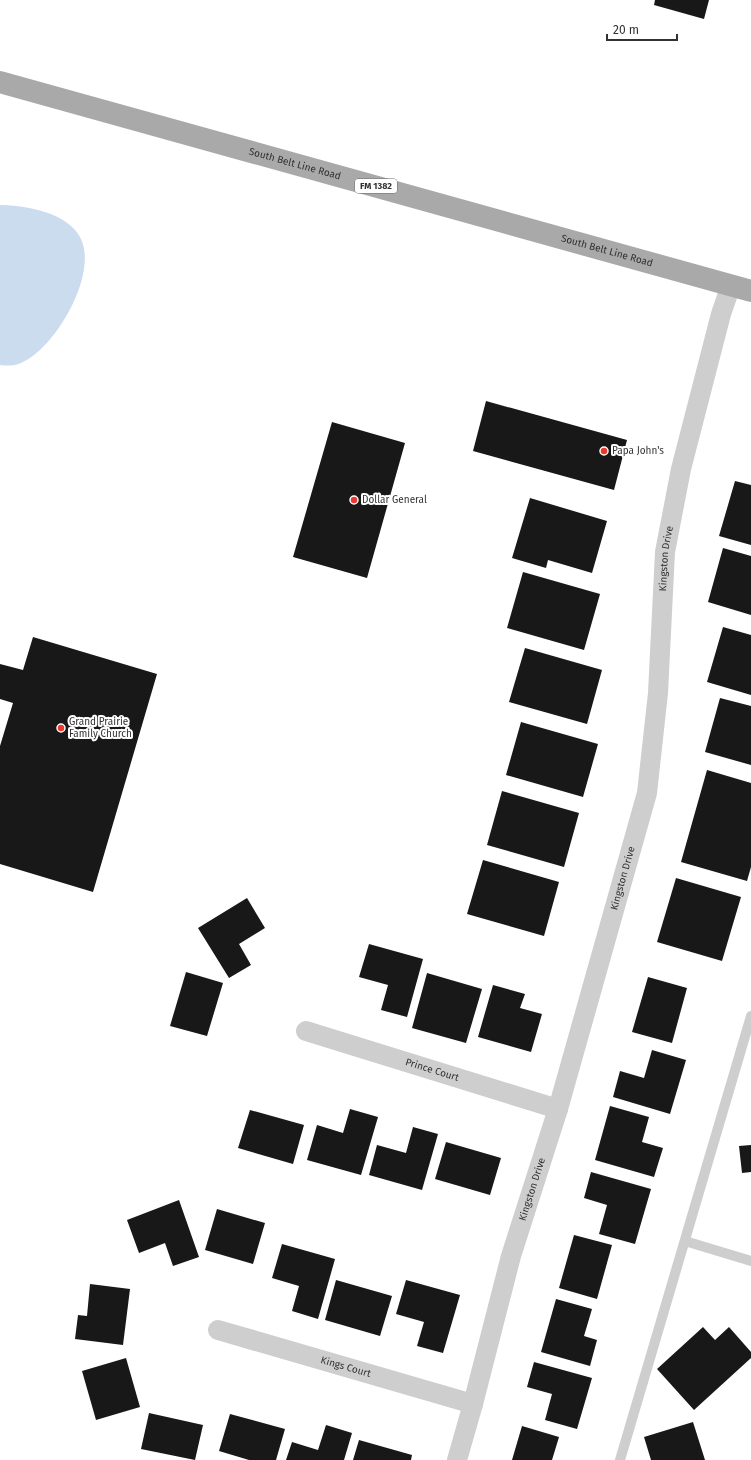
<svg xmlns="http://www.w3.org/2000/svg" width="751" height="1460" viewBox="0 0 751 1460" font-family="'Fira Sans',sans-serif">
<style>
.water{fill:#cbdcef}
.building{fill:#181818}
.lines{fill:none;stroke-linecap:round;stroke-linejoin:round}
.lane{stroke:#cecece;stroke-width:10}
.street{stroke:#cecece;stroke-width:20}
.primary{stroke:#a9a9a9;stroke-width:22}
.poi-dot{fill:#ee372d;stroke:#fff;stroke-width:1.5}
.labels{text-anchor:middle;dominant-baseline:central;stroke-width:4;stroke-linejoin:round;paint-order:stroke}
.shield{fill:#fff;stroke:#6f6f6f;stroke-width:1}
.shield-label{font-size:9px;font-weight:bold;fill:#313131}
.street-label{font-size:10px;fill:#313131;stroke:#fff}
.poi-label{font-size:10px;fill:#313131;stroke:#fff;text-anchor:start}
</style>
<rect width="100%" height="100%" fill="#fff"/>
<path class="water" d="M0,205C26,205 69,213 81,239C98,275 55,349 21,363C14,366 7,366 0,365Z"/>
<path class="building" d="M655,0H709L704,19L654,5Z
M486,401L627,440L614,490L473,451Z
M332,422L405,443L367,578L293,557Z
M735,481L751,485V545L719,536Z
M530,498L607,521L592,573L548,560L546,568L512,558Z
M723,548L751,556V615L708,602Z
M523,572L600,594L584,650L507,628Z
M723,627L751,635V695L707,682Z
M33,637L157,674L93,892L0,864V746L13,703L0,699V664L23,670Z
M525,648L602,670L587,724L509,702Z
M720,698L751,706V765L705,752Z
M521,722L598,744L583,797L506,775Z
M707,770L751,783V867L747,881L681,862Z
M502,791L579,813L564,867L487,845Z
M483,860L559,882L544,936L467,914Z
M676,878L741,897L722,961L657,942Z
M247,898L265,928L239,944L251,965L229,978L198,928Z
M369,944L423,959L407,1017L381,1010L388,985L359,977Z
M186,972L223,983L207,1036L170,1026Z
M427,973L482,989L466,1043L412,1028Z
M648,977L687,988L672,1043L632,1032Z
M493,985L525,994L520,1008L542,1014L531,1052L478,1037Z
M652,1050L686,1060L670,1114L613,1097L620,1071L644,1078Z
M610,1106L649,1117L642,1142L663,1148L654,1177L595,1160Z
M350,1109L378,1117L361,1175L307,1160L317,1125L343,1133Z
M250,1110L304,1125L293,1164L238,1148Z
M413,1127L438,1134L422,1190L369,1175L377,1145L406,1153Z
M446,1142L501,1158L490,1195L435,1179Z
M751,1145V1172L742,1173L739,1146Z
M591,1172L651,1189L635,1244L599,1234L607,1205L584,1198Z
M179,1200L199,1257L173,1266L165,1243L139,1253L127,1220Z
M217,1209L265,1223L253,1264L205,1250Z
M574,1235L612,1245L597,1299L559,1288Z
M282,1244L335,1259L318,1319L292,1311L299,1286L272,1278Z
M336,1280L392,1296L380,1336L325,1320Z
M406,1280L460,1295L443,1353L417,1346L424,1322L396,1314Z
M90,1284L130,1289L123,1345L75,1339L78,1315L87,1316Z
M556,1299L592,1309L584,1336L597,1340L590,1366L541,1352Z
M703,1327L715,1340L729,1327L751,1352V1358L694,1410L657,1369Z
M126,1358L140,1407L96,1420L82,1371Z
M534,1362L592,1378L577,1429L545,1420L552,1394L527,1387Z
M149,1413L203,1425L195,1460L141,1449Z
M230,1414L285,1429L276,1460H249L219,1451Z
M693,1422L705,1460H651L644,1437Z
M326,1425L352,1433L344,1460H286L292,1442L318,1450Z
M522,1426L559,1437L552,1460H512Z
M359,1440L412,1455L411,1460H353Z"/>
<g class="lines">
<path class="lane" d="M685,1241L751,1261
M620,1460L751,1016"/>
<g class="street">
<path id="s1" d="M306,1031L558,1109"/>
<path id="s2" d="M218,1330L473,1404"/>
<path id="s3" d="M457,1460L473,1404L511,1256L558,1109L647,793L658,693L665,552L681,469L721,314L731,285"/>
</g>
<path class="primary" id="s4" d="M0,82L751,291"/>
</g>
<g class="poi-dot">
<circle cx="604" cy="451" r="4"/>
<circle cx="354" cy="500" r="4"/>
<circle cx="61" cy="728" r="4"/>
</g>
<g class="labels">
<rect class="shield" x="355" y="179" width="42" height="14" rx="3"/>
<g class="shield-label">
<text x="376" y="186">FM 1382</text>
</g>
<g class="street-label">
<text stroke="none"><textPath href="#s4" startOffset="306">South Belt Line Road</textPath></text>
<text stroke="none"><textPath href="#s4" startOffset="630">South Belt Line Road</textPath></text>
<text stroke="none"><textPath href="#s3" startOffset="929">Kingston Drive</textPath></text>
<text stroke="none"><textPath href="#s3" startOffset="605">Kingston Drive</textPath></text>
<text stroke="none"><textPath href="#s1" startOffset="132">Prince Court</textPath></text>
<text stroke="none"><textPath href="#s3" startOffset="281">Kingston Drive</textPath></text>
<text stroke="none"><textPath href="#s2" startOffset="133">Kings Court</textPath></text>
</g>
<g class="poi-label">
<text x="612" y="451">Papa John's</text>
<text x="362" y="500">Dollar General</text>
<text x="69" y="722">Grand Prairie<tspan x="69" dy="12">Family Church</tspan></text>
</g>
</g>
<path d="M607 34v6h70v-6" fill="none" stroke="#313131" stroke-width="2"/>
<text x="613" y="34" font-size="12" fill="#313131" stroke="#ffffff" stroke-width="3" paint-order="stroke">20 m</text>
</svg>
